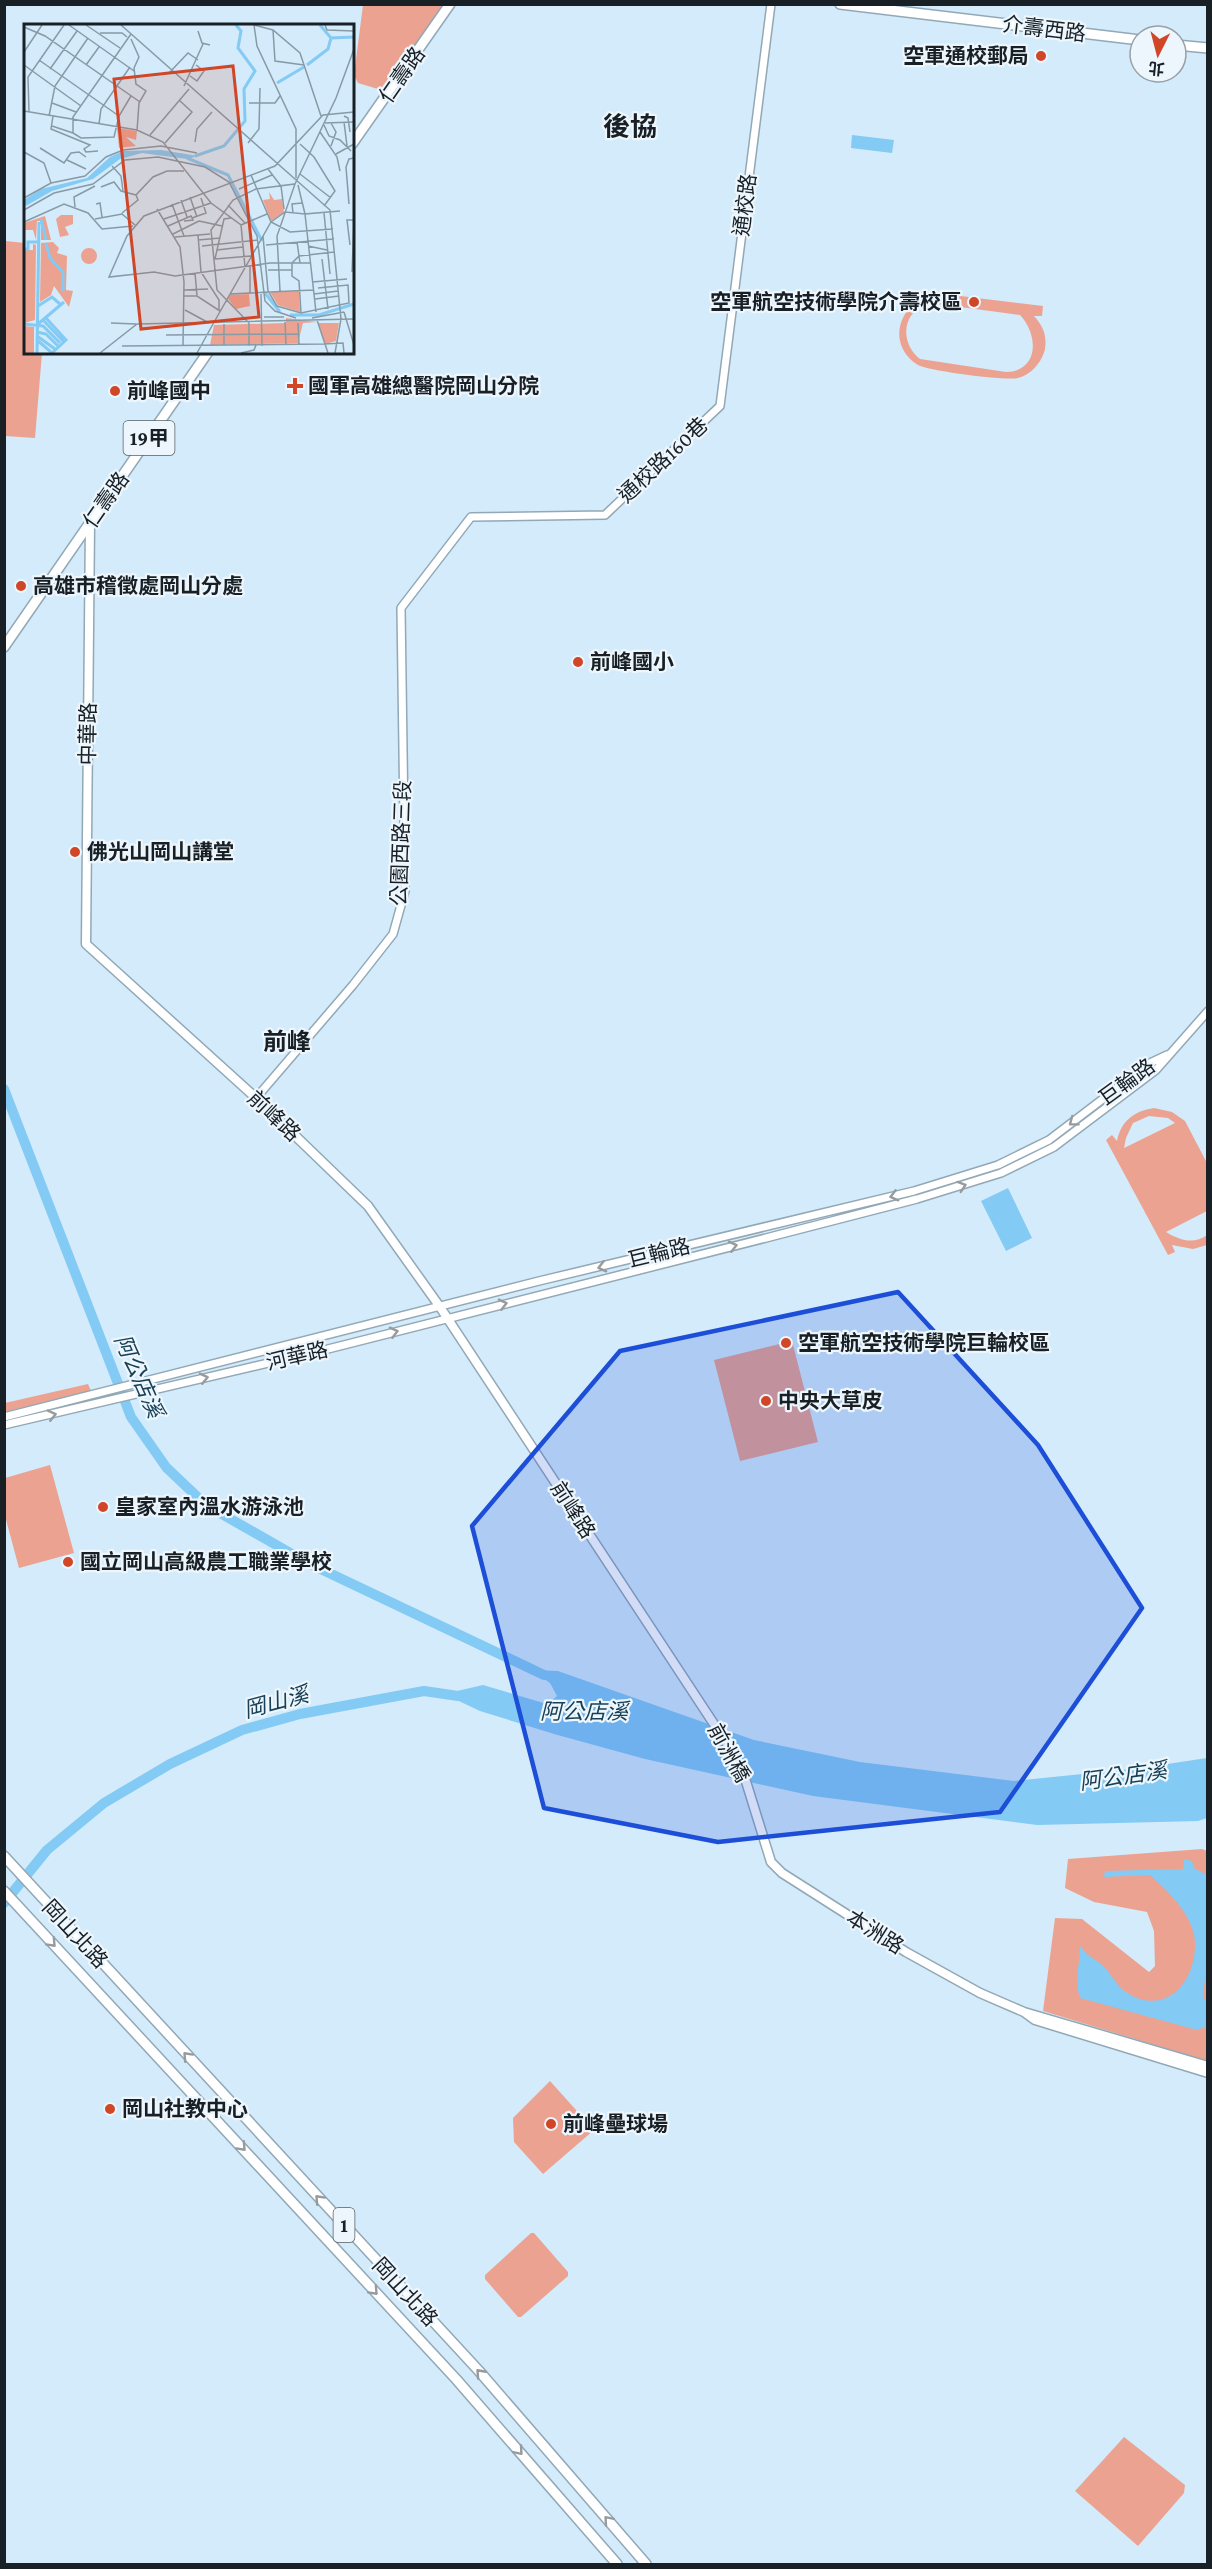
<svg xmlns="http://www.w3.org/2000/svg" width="1212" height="2569" viewBox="0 0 1212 2569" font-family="'Crimson Pro','Noto Sans TC',serif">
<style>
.green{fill:#eca290;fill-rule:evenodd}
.water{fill:#83caf4}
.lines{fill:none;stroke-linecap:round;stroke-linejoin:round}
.river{stroke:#83caf4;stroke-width:10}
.tertiary-casing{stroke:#92a8b6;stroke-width:10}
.secondary-casing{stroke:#92a8b6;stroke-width:11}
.primary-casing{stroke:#92a8b6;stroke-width:12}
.tertiary{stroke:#fff;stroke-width:7}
.secondary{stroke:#fff;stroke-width:8}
.primary{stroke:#fff;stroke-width:9}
.oneway{stroke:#979b9d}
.marked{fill:#1d4ed8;fill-opacity:0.2;stroke:#1d4ed8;stroke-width:4.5;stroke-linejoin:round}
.poi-dot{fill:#d04626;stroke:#ecf6fc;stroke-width:2}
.labels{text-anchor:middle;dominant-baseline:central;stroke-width:4.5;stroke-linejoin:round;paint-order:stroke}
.shield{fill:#ecf6fc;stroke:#586066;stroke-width:1.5}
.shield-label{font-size:20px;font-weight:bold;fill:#182026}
.street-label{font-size:21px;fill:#182026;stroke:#ecf6fc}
.poi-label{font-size:21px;font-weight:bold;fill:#182026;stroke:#ecf6fc;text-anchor:start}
.water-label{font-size:22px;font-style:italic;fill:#184056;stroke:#ecf6fc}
.quarter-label{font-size:24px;font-weight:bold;fill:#182026;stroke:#ecf6fc}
.district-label{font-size:27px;font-weight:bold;fill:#182026;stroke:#ecf6fc}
.inset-river{fill:none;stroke:#83caf4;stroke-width:3}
.inset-road{fill:none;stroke:#889aa5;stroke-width:1.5}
.view{fill:#d04626;fill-opacity:0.15;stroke:#d04626;stroke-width:3}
.inset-edge{fill:none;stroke:#182026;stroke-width:3}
</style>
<rect width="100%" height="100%" fill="#d3ebfa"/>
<path class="green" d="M363,5H445L388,92L358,83L354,75Z
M5,241L25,243L26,352L42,353L35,438L5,436Z
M911,290L1043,306L1042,316H1034C1043,326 1047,335 1045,349C1042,362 1031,375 1018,378C1007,381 928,371 918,365C892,349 894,317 918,301L910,299ZM928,304H938L1020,315C1039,335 1039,371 1006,372L920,359C900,343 901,312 928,304Z
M1154,1108L1172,1112L1185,1121L1207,1163V1211L1166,1232C1179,1240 1194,1245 1207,1235V1245L1193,1249L1172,1245L1175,1252L1168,1255L1106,1140L1112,1135L1117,1141C1121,1121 1134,1111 1154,1108ZM1149,1116L1168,1118L1175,1123L1124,1148L1126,1138L1133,1123Z
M792,1341L818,1442L740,1461L714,1360Z
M88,1384L91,1391L5,1412V1403Z
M50,1465L74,1553L19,1568L5,1516V1478Z
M1202,1849L1207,1851V2061L1043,2011L1055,1918L1082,1919L1149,1972L1155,1966L1154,1931L1147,1912L1094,1902L1065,1888L1068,1859Z
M550,2081L594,2130L543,2174L514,2142L513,2118Z
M531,2233H534L568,2272V2276L521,2317H518L485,2279V2275Z
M1124,2437L1185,2485L1184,2493L1138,2546L1075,2491Z"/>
<path class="water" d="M852,135L894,140L892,153L851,148Z
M1008,1188L1032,1238L1006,1251L981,1201Z
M531,1670L558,1671L754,1740L860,1762L1014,1781L1141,1768L1207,1758V1818L1198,1821L1037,1825L813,1796L645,1759L554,1734L480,1711L444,1694L483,1685L547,1704L557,1696L550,1683Z
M1184,1859L1192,1861L1194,1868L1207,1875L1208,1952L1203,1997L1207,2003L1205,2027L1197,2030L1080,1998C1074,1980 1080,1965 1080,1946C1087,1955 1093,1958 1101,1964C1111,1972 1117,1988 1129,1994C1167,2016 1196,1981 1195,1943C1195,1917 1168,1891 1150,1875L1104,1877L1105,1871L1183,1869Z"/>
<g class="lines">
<path class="river" d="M4,1089L131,1417L166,1467L206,1505L306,1562L544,1675
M4,1903L47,1850L104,1803L170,1764L242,1730L300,1714L424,1691L458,1696"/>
<defs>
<path id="tertiary" d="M256,1098L353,985L393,934L405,891L401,608L471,517L605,515L720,406L771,4
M4,1417L539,1281L914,1191L998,1165L1049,1140L1150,1063L1167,1055
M4,1425L328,1349L766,1238L917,1199L1001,1173L1054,1147L1156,1070L1208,1011"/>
<path id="secondary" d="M90,523L86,944L256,1098L368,1206L440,1307L729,1747L744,1775L771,1862L782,1873L906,1952L980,1993L1024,2012L1208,2066
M1024,2012L1035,2020L1208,2073"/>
<path id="primary" d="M840,4L1140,40
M1176,45L1208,48
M352,144L450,4
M4,647L208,352
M4,1856L479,2371L646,2564
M4,1891L456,2379L617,2564"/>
</defs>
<use href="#tertiary" class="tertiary-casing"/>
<use href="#secondary" class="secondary-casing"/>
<use href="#primary" class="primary-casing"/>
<use href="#tertiary" class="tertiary"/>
<use href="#secondary" class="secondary"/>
<use href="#primary" class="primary"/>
</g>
<defs><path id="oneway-chevron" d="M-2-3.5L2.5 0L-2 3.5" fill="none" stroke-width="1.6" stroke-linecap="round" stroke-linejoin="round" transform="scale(1.5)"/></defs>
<g class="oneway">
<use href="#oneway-chevron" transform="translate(1073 1122) rotate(143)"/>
<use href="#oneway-chevron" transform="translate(962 1186) rotate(-18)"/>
<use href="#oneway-chevron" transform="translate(894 1196) rotate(166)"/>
<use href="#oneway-chevron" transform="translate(733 1246) rotate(-14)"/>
<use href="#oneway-chevron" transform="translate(602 1267) rotate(166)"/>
<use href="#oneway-chevron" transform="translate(503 1304) rotate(-14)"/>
<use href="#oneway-chevron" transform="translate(394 1332) rotate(-14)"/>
<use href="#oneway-chevron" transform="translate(204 1378) rotate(-13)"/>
<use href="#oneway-chevron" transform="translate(52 1415) rotate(-13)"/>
<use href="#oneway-chevron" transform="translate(52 1943) rotate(47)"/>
<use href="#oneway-chevron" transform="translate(187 2056) rotate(-133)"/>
<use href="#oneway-chevron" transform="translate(242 2147) rotate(47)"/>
<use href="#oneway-chevron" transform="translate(319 2199) rotate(-133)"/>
<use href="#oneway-chevron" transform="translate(374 2291) rotate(47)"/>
<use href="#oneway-chevron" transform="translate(480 2373) rotate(-132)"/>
<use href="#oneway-chevron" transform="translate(519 2451) rotate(49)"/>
<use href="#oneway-chevron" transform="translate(608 2520) rotate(-131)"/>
</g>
<path class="marked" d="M898,1292L1038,1445L1142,1608L1000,1812L718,1842L544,1808L472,1526L620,1351Z"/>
<g class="poi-dot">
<circle cx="1041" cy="56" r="6"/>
<circle cx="974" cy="302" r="6"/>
<path d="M292 377h6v6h6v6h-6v6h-6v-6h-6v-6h6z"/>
<circle cx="115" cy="391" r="6"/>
<circle cx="21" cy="586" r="6"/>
<circle cx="578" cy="662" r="6"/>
<circle cx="75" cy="852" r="6"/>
<circle cx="786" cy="1343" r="6"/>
<circle cx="766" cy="1401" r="6"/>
<circle cx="103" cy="1507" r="6"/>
<circle cx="68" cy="1562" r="6"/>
<circle cx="110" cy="2109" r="6"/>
<circle cx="551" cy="2124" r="6"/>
</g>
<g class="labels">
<g class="shield">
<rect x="123.5" y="421" width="51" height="34" rx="4.5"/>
<rect x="333.5" y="2208" width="21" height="34" rx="4.5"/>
</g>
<g class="shield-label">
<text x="149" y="438">19甲</text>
<text x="344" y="2225">1</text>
</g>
<g class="street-label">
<text transform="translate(1044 29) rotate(7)">介壽西路</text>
<text transform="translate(402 75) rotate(-55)">仁壽路</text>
<text transform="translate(745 205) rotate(-83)">通校路</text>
<text transform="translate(663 460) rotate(-43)">通校路160巷</text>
<text transform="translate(106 500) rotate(-55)">仁壽路</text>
<text transform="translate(88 734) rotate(-89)">中華路</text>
<text transform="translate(401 843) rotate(-88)">公園西路三段</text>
<text transform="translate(1127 1082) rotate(-36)">巨輪路</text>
<text transform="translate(274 1116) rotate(43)">前峰路</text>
<text transform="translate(659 1253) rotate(-14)">巨輪路</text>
<text transform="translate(297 1356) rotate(-13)">河華路</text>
<text transform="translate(573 1510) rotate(57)">前峰路</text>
<text transform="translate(729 1753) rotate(61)">前洲橋</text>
<text transform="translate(875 1932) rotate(32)">本洲路</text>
<text transform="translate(75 1934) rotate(47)">岡山北路</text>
<text transform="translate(405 2292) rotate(47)">岡山北路</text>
</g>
<g class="poi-label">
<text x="1029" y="56" text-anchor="end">空軍通校郵局</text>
<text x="962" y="302" text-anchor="end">空軍航空技術學院介壽校區</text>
<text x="308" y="386">國軍高雄總醫院岡山分院</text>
<text x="127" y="391">前峰國中</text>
<text x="33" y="586">高雄市稽徵處岡山分處</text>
<text x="590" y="662">前峰國小</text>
<text x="87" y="852">佛光山岡山講堂</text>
<text x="798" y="1343">空軍航空技術學院巨輪校區</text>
<text x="778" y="1401">中央大草皮</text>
<text x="115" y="1507">皇家室內溫水游泳池</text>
<text x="80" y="1562">國立岡山高級農工職業學校</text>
<text x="122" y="2109">岡山社教中心</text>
<text x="563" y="2124">前峰壘球場</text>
</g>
<g class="water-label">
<text transform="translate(139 1376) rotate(66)">阿公店溪</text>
<text transform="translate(276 1702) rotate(-15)">岡山溪</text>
<text x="584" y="1711">阿公店溪</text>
<text transform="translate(1123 1776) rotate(-8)">阿公店溪</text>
</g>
<g class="quarter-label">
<text x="287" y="1041">前峰</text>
</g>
<g class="district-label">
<text x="630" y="127">後協</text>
</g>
</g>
<g transform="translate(24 24)">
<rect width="330" height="330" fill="#d3ebfa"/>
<path d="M93,104L113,107L112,116L102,113L112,122L95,124ZM245,168L250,176L258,175L260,188L247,197L239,176L246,175ZM37,191H49V200L41,203L45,211L36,213L32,195ZM21,192L27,216H17V197H13L12,216L9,206H0V199ZM29,218L35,224L33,229L43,232L42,266L49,267L45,283L30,262L27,271L16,278L17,219ZM9,220L12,221L11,296L0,299V226H9ZM57 232a8 8 0 1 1 16 0a8 8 0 1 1-16 0ZM275,267L276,288L254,281L246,268ZM225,270L226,282L212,285L204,275L206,271ZM262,294L293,298L279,299L274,319L186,321L190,301L262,299ZM294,299H315L312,317L301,320ZM0,302L10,303V329H0Z" fill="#eca290"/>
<path d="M137,126L174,132L163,135L118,129L96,135L69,155L28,167L0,183V176L17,165L63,154L86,133L99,127Z" fill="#83caf4"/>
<path class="inset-river" d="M296,1L307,14L330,13M283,41L304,25L307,14M253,59L280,43M171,132L200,122L221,97L220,65L231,47L214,24L217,7L212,1M163,134L204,151L238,217M17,195L22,216M22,219L26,234L39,248V267M0,225H4V218H15M241,269L256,288M14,282L28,273L36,280M266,291H295L330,280M20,297L39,317M0,300L19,302L36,319M14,300L40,278M13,308L22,310L34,322M13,312L31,325M13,316L28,329L42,316L22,294M13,329L15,198"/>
<path class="inset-road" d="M45,1L110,47M62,1L96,24M97,1L306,186L317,295L311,329M230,1L233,22L272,105V154M230,1L249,6L276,29L297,92M301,1L303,6L330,7M0,3L21,12L116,78M249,6L251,37L280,41M174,7L178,19L186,21M76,9H98L103,13M107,10L49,93V109L57,114L90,113L95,92L107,72M107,15L115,33L110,44L112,60L122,67L115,79L113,107M0,28L18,1M15,36L95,92M0,41L57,82M62,41L75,23M26,45L53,7M145,49L164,29L174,36M166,52L173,57L180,47L172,41M160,62L179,20M28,79L52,88M225,79H251L256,72M0,87L113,106L139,118L187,179L217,201L221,243M5,88L4,53L40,1M25,92L31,62L64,14M29,92L27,105L66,121L60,125L62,128L74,127M320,92L324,94L326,108M320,98L323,122M301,99L330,98M307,99L312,108L307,122M75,100L77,85L106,43M300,101L305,112L316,116L327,127M28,102L49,109M296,108L313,133L316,147M126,111L165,65M171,118L173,105L188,88M141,119L168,88L155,76M224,119L235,105L236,64M276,120L290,133L311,167L300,182M16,124L40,139L47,129L55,128L62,133M0,128L20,139L27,159M312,130L330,120M43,136L62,145M88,142L97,152L99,167M244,145L257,162L260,185M276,150L307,174M227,151L247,198L266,208L309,205M271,160L312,74L330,25M77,163L90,158L97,167L112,171M215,165L248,151M166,173L173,193M0,174L27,159L61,152L82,133L99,126L137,122L173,129M157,176L163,193M72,180L76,179L78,193M148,180L160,212M325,180L322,143L325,135L330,134M204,181L221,199M51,183L50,173L71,162M133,185L156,223L160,258L159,322M0,186L30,169L69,160L101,136L134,133L181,143L205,158L233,212L241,277L251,287L272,294M98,189L114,176L112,171L129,153L143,147H160M269,189L268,180L278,179M300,189L306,250M168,194L182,189L177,174M71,195L98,190L111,201M140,195L187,179M175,197L198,202M0,198L40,180L64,189L78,205L109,202M217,201L243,190M144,202L167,192L169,196L160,197M149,210L175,197M174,211L177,248L195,276V286M239,212L244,267L253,282L277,289L325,279L324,261L294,264M151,213L186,210M174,216L196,214M273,218L276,239M242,221L310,215M326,221L323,196H330M178,222L234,216M284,222L303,226M193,226L219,223M191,235L200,195L207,194M191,235L227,232M298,235L304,285M286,239H246L151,252L130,248L85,253L103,212L120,192L251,142L299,91L330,88M226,242V270M244,246H268M328,248L330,198M171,249L173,272M288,258L323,255M160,266L184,265M206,270L289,266M237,270L238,322M290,270L314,267M160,272H173L196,287M291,275L315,272M161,286L185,299M292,288L281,190L316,187M320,288L330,321M277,289L275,257L268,252V239L275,232L310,228M240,293H260M288,294L320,288M261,296L262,321M293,296L304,329M87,299L112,300M274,299L275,320M189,300L247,198L261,188L281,190L274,161M142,311L274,310M300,320L319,319L320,329M98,322L300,320M200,322V300M225,322V299L193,266L187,206L209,176L232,165L271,160L253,212L256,267M76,329L113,300L330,295M173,329L189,300M217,329L230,326L232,321"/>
<path class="view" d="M209,42L235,293L117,305L90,55Z"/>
<rect width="330" height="330" class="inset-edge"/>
</g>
<rect width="1212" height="2569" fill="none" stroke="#182026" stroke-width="12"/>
<g transform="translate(1158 54) rotate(186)"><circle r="28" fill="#ecf6fc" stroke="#97a0a6" stroke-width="1.5"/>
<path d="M0-4.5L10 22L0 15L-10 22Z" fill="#d04626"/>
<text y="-9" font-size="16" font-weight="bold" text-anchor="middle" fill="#182026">北</text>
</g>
</svg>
